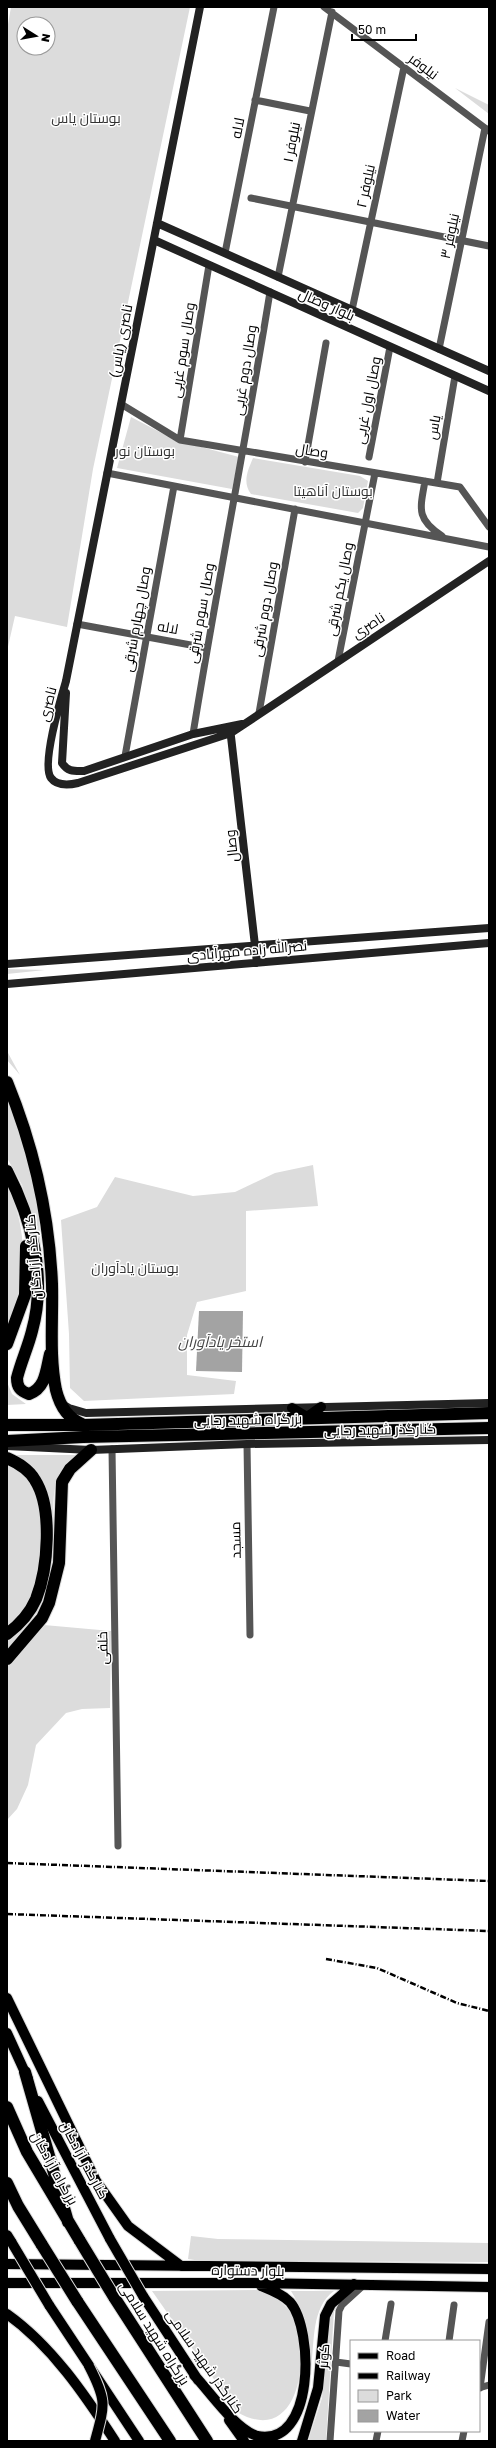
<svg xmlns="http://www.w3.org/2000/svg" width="496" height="2448" viewBox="0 0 496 2448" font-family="'Golos Text',Cairo,sans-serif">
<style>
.green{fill:#dcdcdc;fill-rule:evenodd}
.water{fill:#a3a3a3}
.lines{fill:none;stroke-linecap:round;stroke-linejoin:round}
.primary-casing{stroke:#dbdbdb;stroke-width:12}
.highway-casing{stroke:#dbdbdb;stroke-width:14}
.street{stroke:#555;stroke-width:7}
.secondary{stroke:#222;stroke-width:8}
.primary{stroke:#000;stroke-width:10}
.highway{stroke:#000;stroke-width:12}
.rail{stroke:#000;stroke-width:2.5;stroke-dasharray:6 2 1 2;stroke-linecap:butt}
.primary-bridge-casing{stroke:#dbdbdb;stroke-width:12;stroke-linecap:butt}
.highway-bridge-casing{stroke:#dbdbdb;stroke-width:14;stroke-linecap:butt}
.primary-bridge{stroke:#000;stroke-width:10}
.highway-bridge{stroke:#000;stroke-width:12}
.labels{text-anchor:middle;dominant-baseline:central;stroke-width:3;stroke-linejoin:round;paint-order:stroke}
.street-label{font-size:14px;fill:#000;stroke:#fff}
.park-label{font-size:14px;fill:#333;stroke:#fff}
.water-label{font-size:15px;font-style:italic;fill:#444;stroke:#fff}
</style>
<rect width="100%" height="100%" fill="#fff"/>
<path class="green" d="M11,7H190L93,469L67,627L15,616L7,651V30ZM24,24H48V48H24Z
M455,88L489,105V114Z
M131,417L175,440L239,457L232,489L117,468Z
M253,458L360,476L368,481L363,508L358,513L251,494C242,482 248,470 253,458Z
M7,969L45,970L7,974Z
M7,1051L20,1075L7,1060Z
M7,1094L31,1173L38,1206L43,1276L31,1214L22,1185L7,1158Z
M313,1165L318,1206L246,1211V1291L197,1302L187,1335V1375L236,1381L234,1394L84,1401L70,1388L69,1334L61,1220L97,1207L115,1177L193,1196L235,1192L275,1173Z
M7,1184C32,1240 24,1279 7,1335Z
M7,1382L12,1394L26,1404L7,1405Z
M14,1455H77C72,1460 66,1465 62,1471C46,1492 58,1536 54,1562C46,1605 35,1618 7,1650V1642L32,1616L50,1512Z
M7,1463C13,1467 21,1470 25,1475C50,1500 43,1573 28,1602C23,1612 14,1620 7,1628Z
M44,1625L111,1631L110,1708L82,1709L66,1713L36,1745L28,1785L17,1809L7,1820V1666Z
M191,2236L218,2239L489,2243V2262L201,2261L188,2259Z
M262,2290C275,2296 287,2305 294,2318C311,2356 299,2448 237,2412L152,2291Z
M291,2291H334C311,2308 315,2341 311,2367C309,2338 306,2315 291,2291Z
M346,2297L334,2311L326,2441H308L322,2398L329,2319L333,2308Z"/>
<path class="water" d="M199,1311H243L242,1372L196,1371Z"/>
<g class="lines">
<defs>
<path id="primary" d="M292,1408L307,1417L321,1407
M7,1998L96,2181L128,2226L181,2266
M7,2033L28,2079
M38,2101L110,2239
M7,2235L12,2243
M7,2264L489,2269
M7,2283H253L489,2287
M143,2296L198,2380
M49,2305L139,2441
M7,2314C52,2346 85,2395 115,2441
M194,2375C210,2392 235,2429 257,2436C315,2448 314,2330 290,2302C282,2294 271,2290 261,2286
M229,2420L244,2441
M302,2441L318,2388L325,2316L331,2304L354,2284"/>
<path id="highway" d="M7,1082C34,1148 49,1212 52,1284C53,1319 49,1356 56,1390C60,1406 67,1418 82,1424
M7,1171C32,1219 47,1278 32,1331C28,1347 21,1362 17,1378C17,1387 20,1391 29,1394C46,1388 46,1370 50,1354
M7,1344L25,1295L26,1246
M7,1425H83L489,1413
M7,1441L83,1437L489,1428
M7,1458C18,1463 29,1469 35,1480C53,1508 48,1569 36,1599C30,1613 19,1625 7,1634
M7,1659L42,1618L49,1603L59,1563L62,1482L70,1469L91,1450
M25,2072L68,2222
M7,2107L27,2152L80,2241
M7,2183L18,2206L42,2245
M114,2297L207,2441
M77,2301L170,2441"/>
</defs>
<use href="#primary" class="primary-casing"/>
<use href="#highway" class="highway-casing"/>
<path class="street" d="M324,7L489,131
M255,100L310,111
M251,198L489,246
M225,253L274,7
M278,277L332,12
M352,310L404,67
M439,349L485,128
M121,404L180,440L460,487L489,527
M180,440L209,265
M369,457L390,347
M305,462L326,343
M107,473L489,547
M425,481C420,509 416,519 442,536
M437,483L455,376
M77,624L207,648
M338,661L375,473
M259,713L295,509
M193,734C217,586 246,440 270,292
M125,756L174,486
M247,1444L250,1635
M112,1449L118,1846
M385,2341L391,2304
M449,2341L454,2305
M336,2362L351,2364
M479,2388L489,2385
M480,2388L489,2322
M330,2441L339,2311L342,2305L365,2284
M376,2441L378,2431
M462,2441L464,2431"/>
<path class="secondary" d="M200,7L66,681C61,698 41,765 51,778C57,786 69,785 78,783L231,733L489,561
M157,223L489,371
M154,240L489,391
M66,693L62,763C68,772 74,771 84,771L193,734L242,724
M230,728L257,963
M7,964L489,928
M7,984L489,943
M62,1404L69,1408L86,1413L489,1403
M7,1446L91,1450L247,1444L489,1440"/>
<use href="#primary" class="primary"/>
<use href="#highway" class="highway"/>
<path class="rail" d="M7,1863L489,1881
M7,1914L489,1931
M326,1959L377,1968L457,2003L489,2011"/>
<defs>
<path id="primary-bridge" d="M110,2239L143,2296
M12,2243L49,2305
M89,2366C107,2401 105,2404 95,2441"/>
<path id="highway-bridge" d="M80,2241L114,2297
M42,2245L77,2301"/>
</defs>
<use href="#primary-bridge" class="primary-bridge-casing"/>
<use href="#highway-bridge" class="highway-bridge-casing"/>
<use href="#primary-bridge" class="primary-bridge"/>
<use href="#highway-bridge" class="highway-bridge"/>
</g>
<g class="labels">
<g class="street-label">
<text transform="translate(424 66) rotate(37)">نيلوفر</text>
<text transform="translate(237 128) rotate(-79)">لاله</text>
<text transform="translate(291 142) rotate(-79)">نیلوفر ۱</text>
<text transform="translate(365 186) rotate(-78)">نیلوفر ۲</text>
<text transform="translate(449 236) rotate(-78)">نیلوفر ۳</text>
<text transform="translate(327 304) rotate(24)">بلوار وصال</text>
<text transform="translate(120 341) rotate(-79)">ناصری (یاس)</text>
<text transform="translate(182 350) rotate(-81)">وصال سوم غربی</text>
<text transform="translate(244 370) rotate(-81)">وصال دوم غربی</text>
<text transform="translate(367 400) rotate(-79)">وصال اول غربی</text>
<text transform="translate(433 427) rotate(-80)">یاس</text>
<text transform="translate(312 450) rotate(9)">وصال</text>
<text transform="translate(339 589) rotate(-79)">وصال یکم شرقی</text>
<text transform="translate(264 609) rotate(-80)">وصال دوم شرقی</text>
<text transform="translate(200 613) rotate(-80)">وصال سوم شرقی</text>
<text transform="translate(136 619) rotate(-80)">وصال چهارم شرقی</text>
<text transform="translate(368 625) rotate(-33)">ناصری</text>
<text transform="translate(168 627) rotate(10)">لاله</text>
<text transform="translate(47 704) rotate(-76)">ناصری</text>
<text transform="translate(231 846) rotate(-96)">وصال</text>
<text transform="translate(247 950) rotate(-5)">نصرالله زاده مهرآبادی</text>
<text transform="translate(33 1257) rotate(-95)">کنارگذر آزادگان</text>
<text transform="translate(248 1419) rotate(-1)">بزرگراه شهید رجایی</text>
<text transform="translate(380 1429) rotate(-1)">کنارگذر شهید رجایی</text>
<text transform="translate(235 1540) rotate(-91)">مسجد</text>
<text transform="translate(102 1648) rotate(-91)">خلفی</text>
<text transform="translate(85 2160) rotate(62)">کنارگذر آزادگان</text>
<text transform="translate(55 2168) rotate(61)">بزرگراه آزادگان</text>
<text transform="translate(248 2270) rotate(1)">بلوار دستواره</text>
<text transform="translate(155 2333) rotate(58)">بزرگراه شهید سلامی</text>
<text transform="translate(323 2356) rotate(-86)">کوثر</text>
<text transform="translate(205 2361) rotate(55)">کنارگذر شهید سلامی</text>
</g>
<g class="park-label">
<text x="86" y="117">بوستان یاس</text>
<text x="145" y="450">بوستان نور</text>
<text x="333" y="490">بوستان آناهیتا</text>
<text x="135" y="1267">بوستان یادآوران</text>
</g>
<g class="water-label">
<text x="220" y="1341">استخر یادآوران</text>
</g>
</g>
<rect width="496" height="2448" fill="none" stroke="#000000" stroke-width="16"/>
<rect x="350" y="2340" width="130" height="92" fill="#ffffff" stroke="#999999"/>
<rect x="358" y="2353" width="20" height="6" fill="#000000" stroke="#999999"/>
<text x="386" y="2360" font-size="12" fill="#000000">Road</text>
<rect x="358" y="2373" width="20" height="6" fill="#000000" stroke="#999999"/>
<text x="386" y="2380" font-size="12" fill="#000000">Railway</text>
<rect x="358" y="2390" width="20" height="12" fill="#dcdcdc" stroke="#999999"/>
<text x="386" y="2400" font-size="12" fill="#000000">Park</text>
<rect x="358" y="2410" width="20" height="12" fill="#a3a3a3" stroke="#999999"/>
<text x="386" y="2420" font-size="12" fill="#000000">Water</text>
<g transform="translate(36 36) rotate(101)"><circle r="19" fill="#ffffff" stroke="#999999"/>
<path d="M0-3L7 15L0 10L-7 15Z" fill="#000000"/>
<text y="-6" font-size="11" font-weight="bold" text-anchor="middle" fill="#000000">N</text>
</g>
<path d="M352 34v6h64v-6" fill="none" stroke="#000000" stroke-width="2"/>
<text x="358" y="34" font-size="12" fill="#000000" stroke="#ffffff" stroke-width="3" paint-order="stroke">50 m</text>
</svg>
